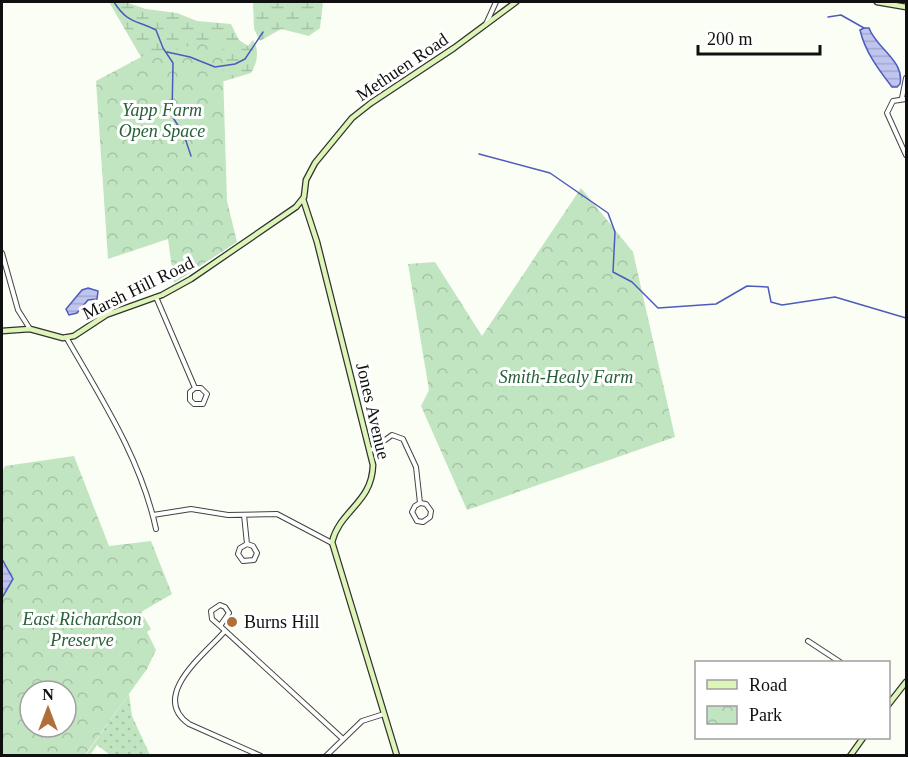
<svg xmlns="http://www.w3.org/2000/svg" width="908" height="757" viewBox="0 0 908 757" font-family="'Times New Roman',serif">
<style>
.grass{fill:url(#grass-dots)}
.wetland{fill:url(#wetland-marsh)}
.park{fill:url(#park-crowns);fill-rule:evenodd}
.water{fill:url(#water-rules);stroke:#4e5abd;stroke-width:1.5}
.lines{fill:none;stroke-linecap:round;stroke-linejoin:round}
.stream{stroke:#4e5abd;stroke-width:1.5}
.street-casing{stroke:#434343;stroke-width:6}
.secondary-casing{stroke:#323232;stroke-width:7}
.street{stroke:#fff;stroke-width:4}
.secondary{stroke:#ddf5b7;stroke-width:4.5}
.poi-dot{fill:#b06e38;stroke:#fff;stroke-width:2}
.labels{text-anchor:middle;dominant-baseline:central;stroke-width:6;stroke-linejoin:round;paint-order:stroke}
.street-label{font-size:18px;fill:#101010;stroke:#fff}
.park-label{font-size:18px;font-style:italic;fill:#276038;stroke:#fff}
.poi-label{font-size:18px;fill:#101010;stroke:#fff;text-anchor:start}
</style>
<defs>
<pattern id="grass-dots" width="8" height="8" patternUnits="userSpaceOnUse" patternTransform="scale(1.5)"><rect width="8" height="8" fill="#c2e5c1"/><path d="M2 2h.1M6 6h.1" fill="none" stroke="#a6c3a5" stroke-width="1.8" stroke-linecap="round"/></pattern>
<pattern id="wetland-marsh" width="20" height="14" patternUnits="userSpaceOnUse" patternTransform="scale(1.5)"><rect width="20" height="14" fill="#c2e5c1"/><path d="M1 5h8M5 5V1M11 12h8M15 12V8" fill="none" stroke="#a6c3a5"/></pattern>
<pattern id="park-crowns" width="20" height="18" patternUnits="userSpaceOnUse" patternTransform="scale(1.5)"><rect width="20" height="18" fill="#c2e5c1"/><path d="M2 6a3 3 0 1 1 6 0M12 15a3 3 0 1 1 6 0" fill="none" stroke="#a6c3a5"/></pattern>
<pattern id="water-rules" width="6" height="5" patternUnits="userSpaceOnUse" patternTransform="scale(1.5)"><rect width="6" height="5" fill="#bfc5ef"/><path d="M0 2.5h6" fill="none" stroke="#a3a8cc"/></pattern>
</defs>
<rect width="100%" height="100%" fill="#fbfef4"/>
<path class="grass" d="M129,694L132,716L150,755H110L97,745L90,755L85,756Z"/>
<path class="wetland" d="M109,2H125L146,9L177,13L197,21L231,24L239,40L248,46L253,40C260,51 257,63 251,73L218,83L145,64Z
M253,2H323L320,28L309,36L281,29L260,41L254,29Z"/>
<path class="park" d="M222,39L227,201L237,242L174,283L168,239L108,259L96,81L143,56Z
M581,188L633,252L675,437L467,510L421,406L429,390L408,264L435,262L482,336Z
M74,456L109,546L151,541L172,594L141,612L151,629L147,632L156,650L147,669L85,755H2V472L5,466ZM30,691H66V727H30Z"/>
<path class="water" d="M864,28H869C876,48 905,61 900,84L897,87H892C879,70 865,52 860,30Z
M88,288L98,291L97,299L88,300L77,313L69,315L66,309L82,290Z
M2,559L13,579L2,598Z"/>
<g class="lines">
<path class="stream" d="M114,2C127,23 136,20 156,30L163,48L173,63L172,116L184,135L191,156
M828,17L841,15L864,28
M167,52L190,57L215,67L235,64L245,59L263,32
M479,154L550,173L608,213L615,232L613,272L632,282L658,308L716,304L747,286L768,287L771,302L782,305L835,297L906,318"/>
<defs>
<path id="street" d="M486,24L496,2
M902,98L906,78
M906,99L893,101L887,113L906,155
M2,253L18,310L30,329
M156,297L195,388H201L207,394L203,404H194L190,400V392L195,388
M66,337C101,398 141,459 156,529
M370,451L392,435L403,439L416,467L420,503L426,504L431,511L430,517L423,522L417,521L412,512L415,506L420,503
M153,515L191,509L228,515L277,514L332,543
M244,515L247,544L240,548L238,554L243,561L254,560L257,553L253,546L247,544
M220,626L229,613L225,607L220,605L211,611L212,619L220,626L343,739
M225,631C205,654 149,696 189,724L261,756
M808,641L840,662
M326,756L362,721L384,714"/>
<path id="secondary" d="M877,2L906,7
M303,199L317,242L373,465C372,503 340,510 332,542L397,756
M2,331L30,329L63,338L74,336L106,315L162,295L191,279L296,207L304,197L306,180L315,163L352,118L371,103L454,48L516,2
M888,705L906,682
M850,756L863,738"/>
</defs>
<use href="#street" class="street-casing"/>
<use href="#secondary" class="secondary-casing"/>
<use href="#street" class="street"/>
<use href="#secondary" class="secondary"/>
</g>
<circle class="poi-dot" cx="232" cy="622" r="6"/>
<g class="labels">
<g class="street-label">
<text transform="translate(402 67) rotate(-34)">Methuen Road</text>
<text transform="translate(138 288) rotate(-26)">Marsh Hill Road</text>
<text transform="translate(373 411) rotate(77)">Jones Avenue</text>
</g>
<g class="park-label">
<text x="162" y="110">Yapp Farm<tspan x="162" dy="21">Open Space</tspan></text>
<text x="566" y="377">Smith-Healy Farm</text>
<text x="82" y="619">East Richardson<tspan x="82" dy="21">Preserve</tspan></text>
</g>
<g class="poi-label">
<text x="244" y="622">Burns Hill</text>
</g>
</g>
<rect width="908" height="757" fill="none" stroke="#101010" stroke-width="6"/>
<rect x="695" y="661" width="195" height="78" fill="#ffffff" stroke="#9f9f9f" stroke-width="1.5"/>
<rect x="707" y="680" width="30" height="9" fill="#ddf5b7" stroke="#9f9f9f" stroke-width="1.5"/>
<text x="749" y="691" font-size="18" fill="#101010">Road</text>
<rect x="707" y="706" width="30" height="18" fill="url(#park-crowns)" stroke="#9f9f9f" stroke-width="1.5"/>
<text x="749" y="721" font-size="18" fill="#101010">Park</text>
<g transform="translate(48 709)"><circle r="28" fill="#ffffff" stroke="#9f9f9f" stroke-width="1.5"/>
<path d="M0-4.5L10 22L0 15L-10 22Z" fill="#b06e38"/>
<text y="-9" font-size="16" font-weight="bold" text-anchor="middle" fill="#101010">N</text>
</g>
<path d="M698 45v9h122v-9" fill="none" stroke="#101010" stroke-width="3"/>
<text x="707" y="45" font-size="18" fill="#101010" stroke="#ffffff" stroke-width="4.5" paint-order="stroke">200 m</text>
</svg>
